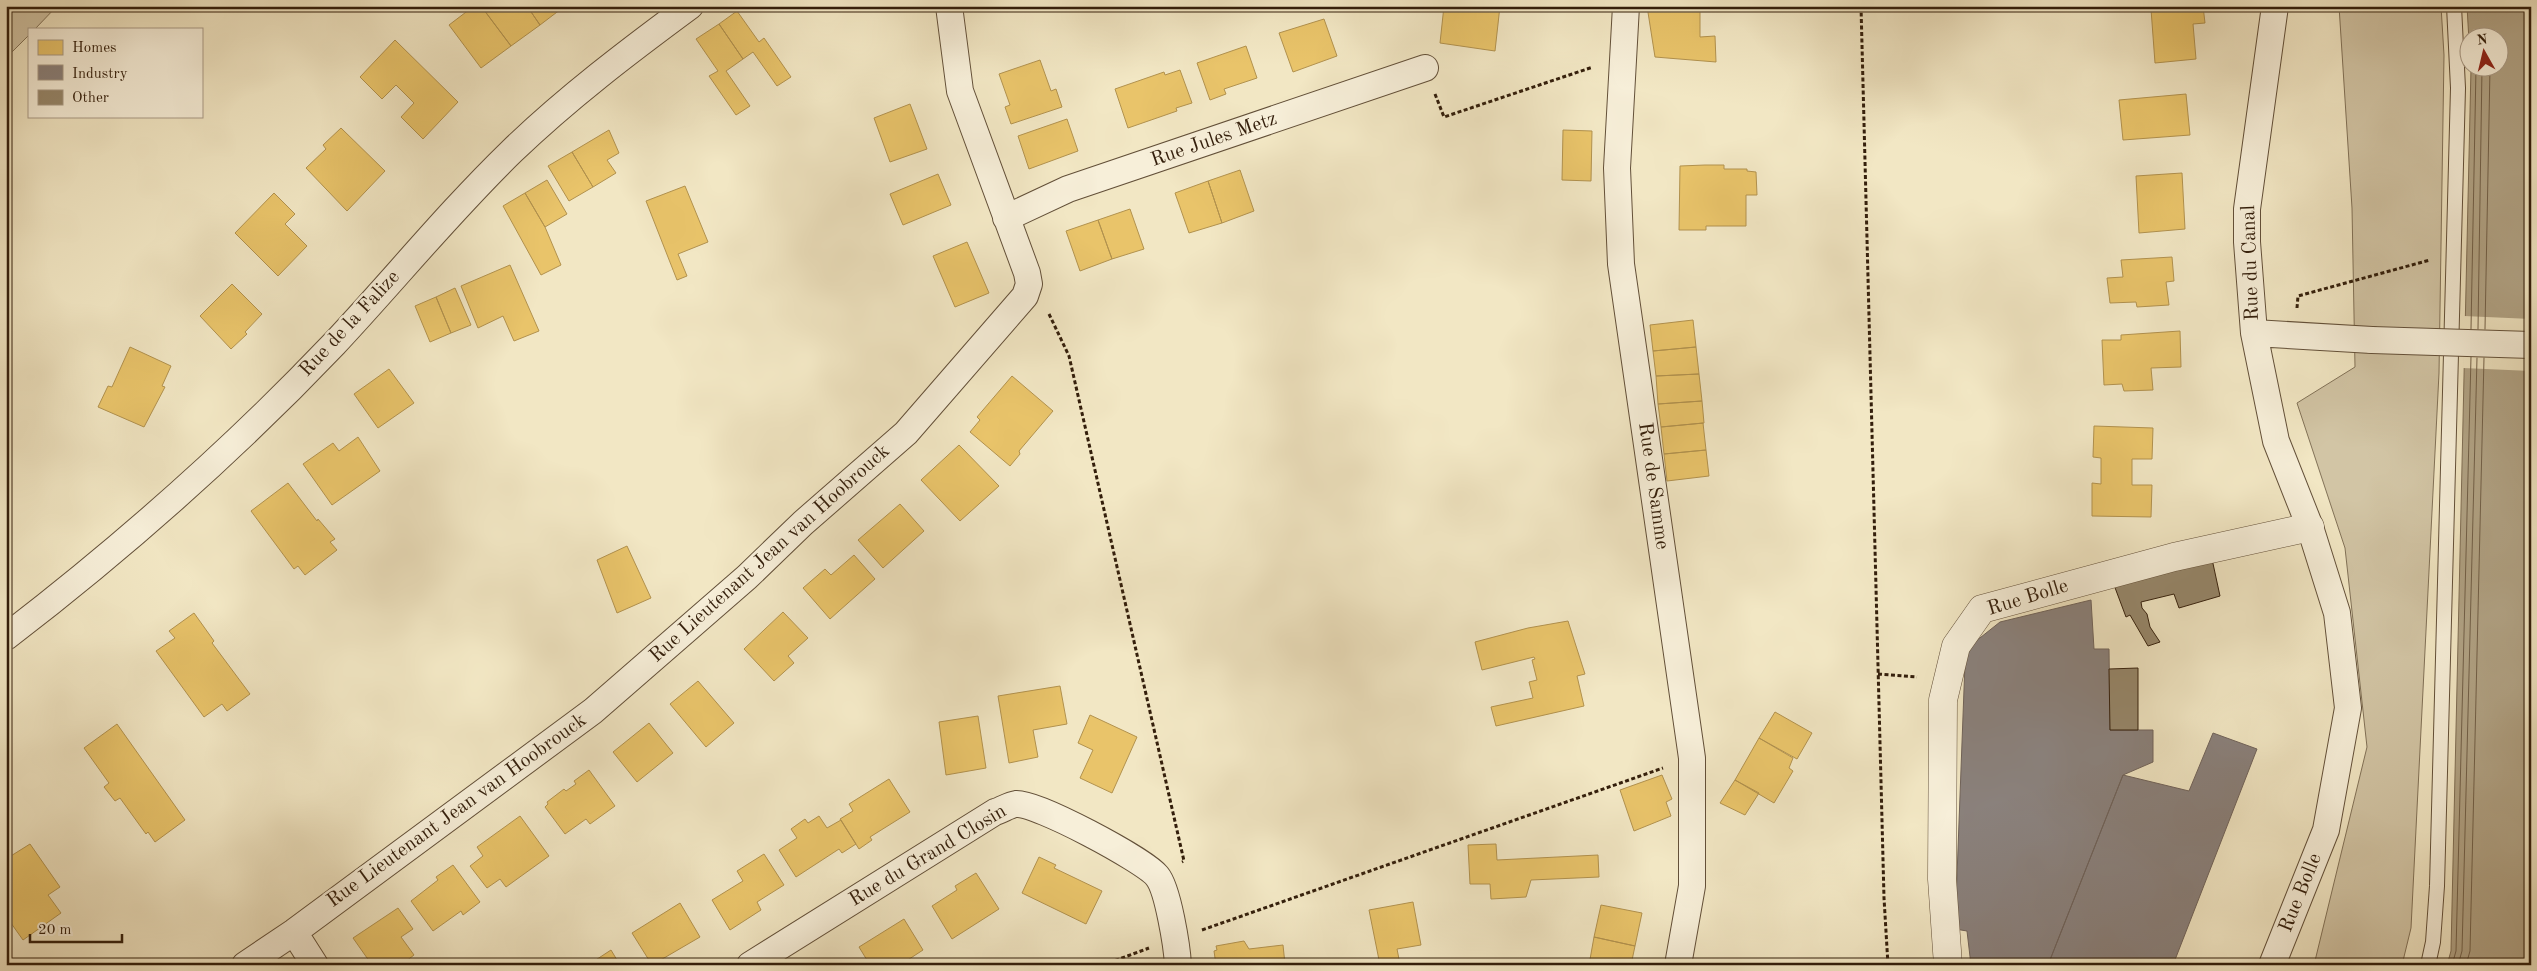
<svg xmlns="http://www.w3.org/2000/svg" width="2537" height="971" viewBox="0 0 2537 971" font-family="'Old Standard TT',serif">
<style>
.green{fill:#d2c5a5;stroke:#827258}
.water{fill:#b1a385;stroke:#7f6e54}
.pier{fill:#f2e7c4}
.homes{fill:#e9c46a;stroke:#b2924e}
.industry{fill:#8a817c;stroke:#70635a}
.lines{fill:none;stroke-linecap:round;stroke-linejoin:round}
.shore{stroke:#726048;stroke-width:1}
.building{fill:#96876b;stroke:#331e0b}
.service-casing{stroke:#635039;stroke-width:16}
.minor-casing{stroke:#635039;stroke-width:28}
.tertiary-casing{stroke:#635039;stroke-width:29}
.path{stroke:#331e0b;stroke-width:3;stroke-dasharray:4 2.5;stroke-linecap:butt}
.service{stroke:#f7efd9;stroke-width:14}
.minor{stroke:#f7efd9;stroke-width:26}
.tertiary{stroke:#f7efd9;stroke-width:28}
.minor-bridge-casing{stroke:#635039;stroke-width:28;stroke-linecap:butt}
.minor-bridge{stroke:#f7efd9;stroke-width:26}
.labels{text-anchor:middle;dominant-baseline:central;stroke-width:5;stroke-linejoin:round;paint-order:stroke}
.street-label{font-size:20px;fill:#331e0b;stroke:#f7efd9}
</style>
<rect width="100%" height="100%" fill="#f2e7c4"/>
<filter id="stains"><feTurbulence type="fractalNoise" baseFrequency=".004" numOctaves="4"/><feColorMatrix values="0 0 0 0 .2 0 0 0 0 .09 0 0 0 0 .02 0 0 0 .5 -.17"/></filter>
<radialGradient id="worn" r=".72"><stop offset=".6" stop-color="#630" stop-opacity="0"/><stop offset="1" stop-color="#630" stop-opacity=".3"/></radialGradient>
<path class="green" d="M6,6H57L35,29H29V35L6,58Z
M2339,6H2441L2444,55L2439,373L2411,928L2402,965H2314L2367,747L2345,548L2297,403L2355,367L2352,208Z"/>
<path class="water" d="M2467,6H2531V965H2447L2451,951L2471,68H2500V38H2470L2469,41Z"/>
<path class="pier" d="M2464,316L2531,319V371L2463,368Z"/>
<path class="homes" d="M474,6H481L511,46L481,68L449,25Z
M481,6H527L540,25L511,46Z
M527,6H565L540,25Z
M1444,6H1500L1495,51L1440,43Z
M1647,6H1700V37L1715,36L1716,62L1655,57Z
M2173,6H2203L2205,23L2193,24L2196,59L2155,63L2151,9Z
M737,11L759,42L764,38L791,77L777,86L753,52L743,59L719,24Z
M1324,19L1337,56L1293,72L1279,33Z
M719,24L743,59L726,71L750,106L736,115L709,76L718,71L696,39Z
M395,40L458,102L423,139L401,117L414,103L396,85L382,99L360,77Z
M1246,46L1257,78L1224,89L1226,94L1210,100L1197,63Z
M1040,60L1051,91L1056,89L1062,107L1011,124L1005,107L1010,105L999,74Z
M1180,70L1192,103L1176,108L1177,111L1128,128L1115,89L1164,72L1165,75Z
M2186,94L2190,135L2123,140L2119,100Z
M910,104L927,149L890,162L874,118Z
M1067,119L1078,151L1029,169L1018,136Z
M341,128L385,171L347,211L306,168L326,149L323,145Z
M609,130L619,153L607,160L616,173L593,187L572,152Z
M1563,130L1592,131L1591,181L1562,180Z
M572,152L593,187L569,201L548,166Z
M1705,165H1724V169H1747V171L1756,172L1757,195H1746V226H1706V230H1679L1680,166Z
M1240,170L1254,211L1222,223L1208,181Z
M2182,173L2185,229L2139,233L2136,176Z
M938,174L951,205L903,225L890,194Z
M547,180L567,214L545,227L525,193Z
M1208,181L1222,223L1189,233L1175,193Z
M685,186L708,242L678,254L687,276L677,280L646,201Z
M274,193L295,214L285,224L307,246L278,276L235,233Z
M525,193L545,227L561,265L541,275L503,206Z
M1130,209L1144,249L1112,259L1098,220Z
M1098,220L1112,259L1080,271L1066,231Z
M967,242L989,293L955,307L933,256Z
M2172,257L2174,281L2166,282L2169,305L2137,307L2136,302L2110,303L2107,278L2123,277L2121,260Z
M510,265L539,331L514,341L503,316L478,328L461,286Z
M232,284L262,314L245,332L247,334L231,349L200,316Z
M455,288L471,325L451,333L436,297Z
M436,297L451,333L430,342L415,306Z
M1693,320L1696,347L1653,351L1650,325Z
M2180,331L2181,367L2151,368L2153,390L2124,391L2122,384L2104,385L2102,340H2121V335Z
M130,347L171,366L162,386L165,387L144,427L98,407L108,386L112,387Z
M1696,347L1699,374L1656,376L1653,351Z
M389,369L414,403L378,428L354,394Z
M1699,374L1702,401L1658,404L1656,376Z
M1012,376L1053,411L1019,451L1020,454L1010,466L970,432L980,420L977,417Z
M1702,401L1704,423L1661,427L1658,404Z
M1703,423L1706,450L1664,454L1661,427Z
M2094,426L2153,428L2152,459H2132V485H2152L2151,517L2092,516V483L2101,484V458L2093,457Z
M358,437L380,471L332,505L303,464L333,443L339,451Z
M959,445L999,486L960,521L921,480Z
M1706,450L1709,476L1667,481L1664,454Z
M288,483L317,521L318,519L335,539L330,542L337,550L305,575L298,566L294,569L251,511Z
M900,504L924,531L883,568L858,540Z
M627,546L651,598L617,613L597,560Z
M854,555L875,579L830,619L803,588L825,569L831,575Z
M783,612L808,638L788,656L794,663L774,681L744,649Z
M194,613L214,641L212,643L250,694L227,711L222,704L204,717L156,651L175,638L169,631Z
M1568,621L1585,674L1577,676L1584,706L1496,726L1491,707L1533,698L1529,682L1537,680L1532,660L1535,659L1534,657L1482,670L1475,642L1528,628Z
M698,681L734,723L706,747L670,704Z
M1060,686L1067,724L1033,730L1038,757L1009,763L998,696Z
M1775,712L1812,733L1797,759L1759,738Z
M1090,715L1137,737L1112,793L1080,778L1093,750L1078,743Z
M978,716L986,768L946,775L939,722Z
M649,723L673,753L637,782L613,752Z
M117,724L185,820L155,842L148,832L146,834L120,798L115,801L104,787L109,783L84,748Z
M1759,738L1793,758L1789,768L1793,771L1774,803L1735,780Z
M589,770L615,806L590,824L586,819L565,834L545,807L548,804L547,802L564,789L566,791L576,784L574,781Z
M1662,775L1672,799L1666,802L1671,816L1634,831L1620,790Z
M889,779L910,812L870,837L872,840L859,849L840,819L853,811L849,804Z
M1735,780L1759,793L1745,815L1720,803Z
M520,816L549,856L506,887L500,879L487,888L470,866L483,856L477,847Z
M819,816L827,828L841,820L856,844L842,853L839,849L796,877L779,850L797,838L791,829L805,819L808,823Z
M30,844L60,887L48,895L61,913L23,940L6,916V859Z
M1496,844L1497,860L1598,855L1599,877L1531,880L1526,897L1491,899L1490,884H1470L1468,845Z
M764,854L784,885L757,902L761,910L730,930L712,900L743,881L737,871Z
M1039,857L1056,865L1054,868L1102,891L1086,924L1022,893Z
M453,865L480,902L463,915L461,911L433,931L411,901L438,880L436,877Z
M976,873L999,909L952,939L932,906L957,890L955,886Z
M1413,902L1421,945L1397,949L1400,964L1380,965L1369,910Z
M680,903L700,937L652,965L632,933Z
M1601,905L1642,913L1635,946L1594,937Z
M398,908L413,929L401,937L414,955L401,965H372L353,938Z
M904,919L923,950L900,965H870L859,947Z
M1594,937L1635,946L1631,965H1589Z
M1244,941L1249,949L1283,945L1285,964L1216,965L1214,951L1217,950L1216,946Z
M611,950L620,965H588Z"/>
<path class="industry" d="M2091,600L2094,649H2109L2110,730H2153V762L2123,775L2048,965H1971L1967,931L1955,929L1965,663L1971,645L2000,622Z
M2213,733L2257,749L2173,965H2048L2123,775L2189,791Z"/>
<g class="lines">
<path class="shore" d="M2471,329L2476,68
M2478,329L2482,68
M2485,329L2490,68
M2452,965L2456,951L2471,357
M2458,965L2462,951L2477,358
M2466,965L2470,951L2484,358"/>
</g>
<path class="building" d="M2212,559L2220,596L2179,608L2174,594L2141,602L2142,608L2147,614L2150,627L2160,642L2148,646L2130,615L2126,617L2114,585Z
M2138,668V730H2110L2109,669Z"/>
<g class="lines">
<defs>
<path id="service" d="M2428,965L2433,942L2437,886L2458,88L2454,6"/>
<path id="minor" d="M1626,6L1617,168L1621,264L1692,758V886L1678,965
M1006,218L1068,189L1425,68
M2254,333L2372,340
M6,637C122,548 233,450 334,344C394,280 449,212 512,151C567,98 629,51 690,6
M294,932L315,965
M245,965L294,932L593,711L747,577L803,523L906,433L1025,296L1029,284L1027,273L960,91L949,6
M750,965L995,812C1002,810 1009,805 1016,804C1036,802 1144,860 1157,876C1168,889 1177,947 1178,965
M2272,965L2326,830L2348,708L2337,613L2310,527L2276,441L2254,333L2247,242V209L2275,6"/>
<path id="tertiary" d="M1948,965L1942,879L1943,700L1956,646L1982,609L2174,557L2310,527"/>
</defs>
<use href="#service" class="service-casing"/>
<use href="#minor" class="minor-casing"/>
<use href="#tertiary" class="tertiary-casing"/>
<path class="path" d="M1861,6L1884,898L1888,965
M1435,94L1444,117L1593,67
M2297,308L2298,296L2430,260
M1049,314L1069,356L1184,861L1182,862
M1878,674L1917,677
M1202,930L1663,768
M1103,965L1149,948"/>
<use href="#service" class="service"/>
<use href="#minor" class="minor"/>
<use href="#tertiary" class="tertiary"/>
<defs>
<path id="minor-bridge" d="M2372,340L2531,345"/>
</defs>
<use href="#minor-bridge" class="minor-bridge-casing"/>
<use href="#minor-bridge" class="minor-bridge"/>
</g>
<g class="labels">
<g class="street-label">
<text transform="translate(1214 140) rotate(-19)">Rue Jules Metz</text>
<text transform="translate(2251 263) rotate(-92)">Rue du Canal</text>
<text transform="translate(350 324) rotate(-47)">Rue de la Falize</text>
<text transform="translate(1653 486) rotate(82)">Rue de Samme</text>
<text transform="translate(770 554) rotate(-42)">Rue Lieutenant Jean van Hoobrouck</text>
<text transform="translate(2028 598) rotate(-17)">Rue Bolle</text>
<text transform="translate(457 811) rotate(-36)">Rue Lieutenant Jean van Hoobrouck</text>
<text transform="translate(928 856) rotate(-31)">Rue du Grand Closin</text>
<text transform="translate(2301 893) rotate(-68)">Rue Bolle</text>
</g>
</g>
<rect width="2537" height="971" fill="none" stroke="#f2e7c4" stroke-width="25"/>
<rect x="8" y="8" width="2522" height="956" fill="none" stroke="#331e0b" stroke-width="2.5"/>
<rect x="12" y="12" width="2512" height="946" fill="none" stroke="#331e0b"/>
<rect x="28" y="28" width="175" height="90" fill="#f7efd9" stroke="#a99b87"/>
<rect x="38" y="40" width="25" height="15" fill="#e9c46a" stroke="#a99b87"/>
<text x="72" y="52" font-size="15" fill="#331e0b">Homes</text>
<rect x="38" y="65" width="25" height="15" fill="#8a817c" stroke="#a99b87"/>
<text x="72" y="78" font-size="15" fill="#331e0b">Industry</text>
<rect x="38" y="90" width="25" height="15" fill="#96876b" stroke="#a99b87"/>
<text x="72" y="102" font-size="15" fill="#331e0b">Other</text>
<g transform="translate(2484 52) rotate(352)"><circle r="24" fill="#f7efd9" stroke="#a99b87"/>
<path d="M0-4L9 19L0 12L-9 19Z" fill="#8f2418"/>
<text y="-8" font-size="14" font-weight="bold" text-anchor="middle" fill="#331e0b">N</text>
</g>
<path d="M30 934v8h92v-8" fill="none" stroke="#331e0b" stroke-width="2.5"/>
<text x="38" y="934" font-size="15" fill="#331e0b" stroke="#f7efd9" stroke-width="4" paint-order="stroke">20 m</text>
<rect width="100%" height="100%" filter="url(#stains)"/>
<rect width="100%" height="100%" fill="url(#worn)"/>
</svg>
